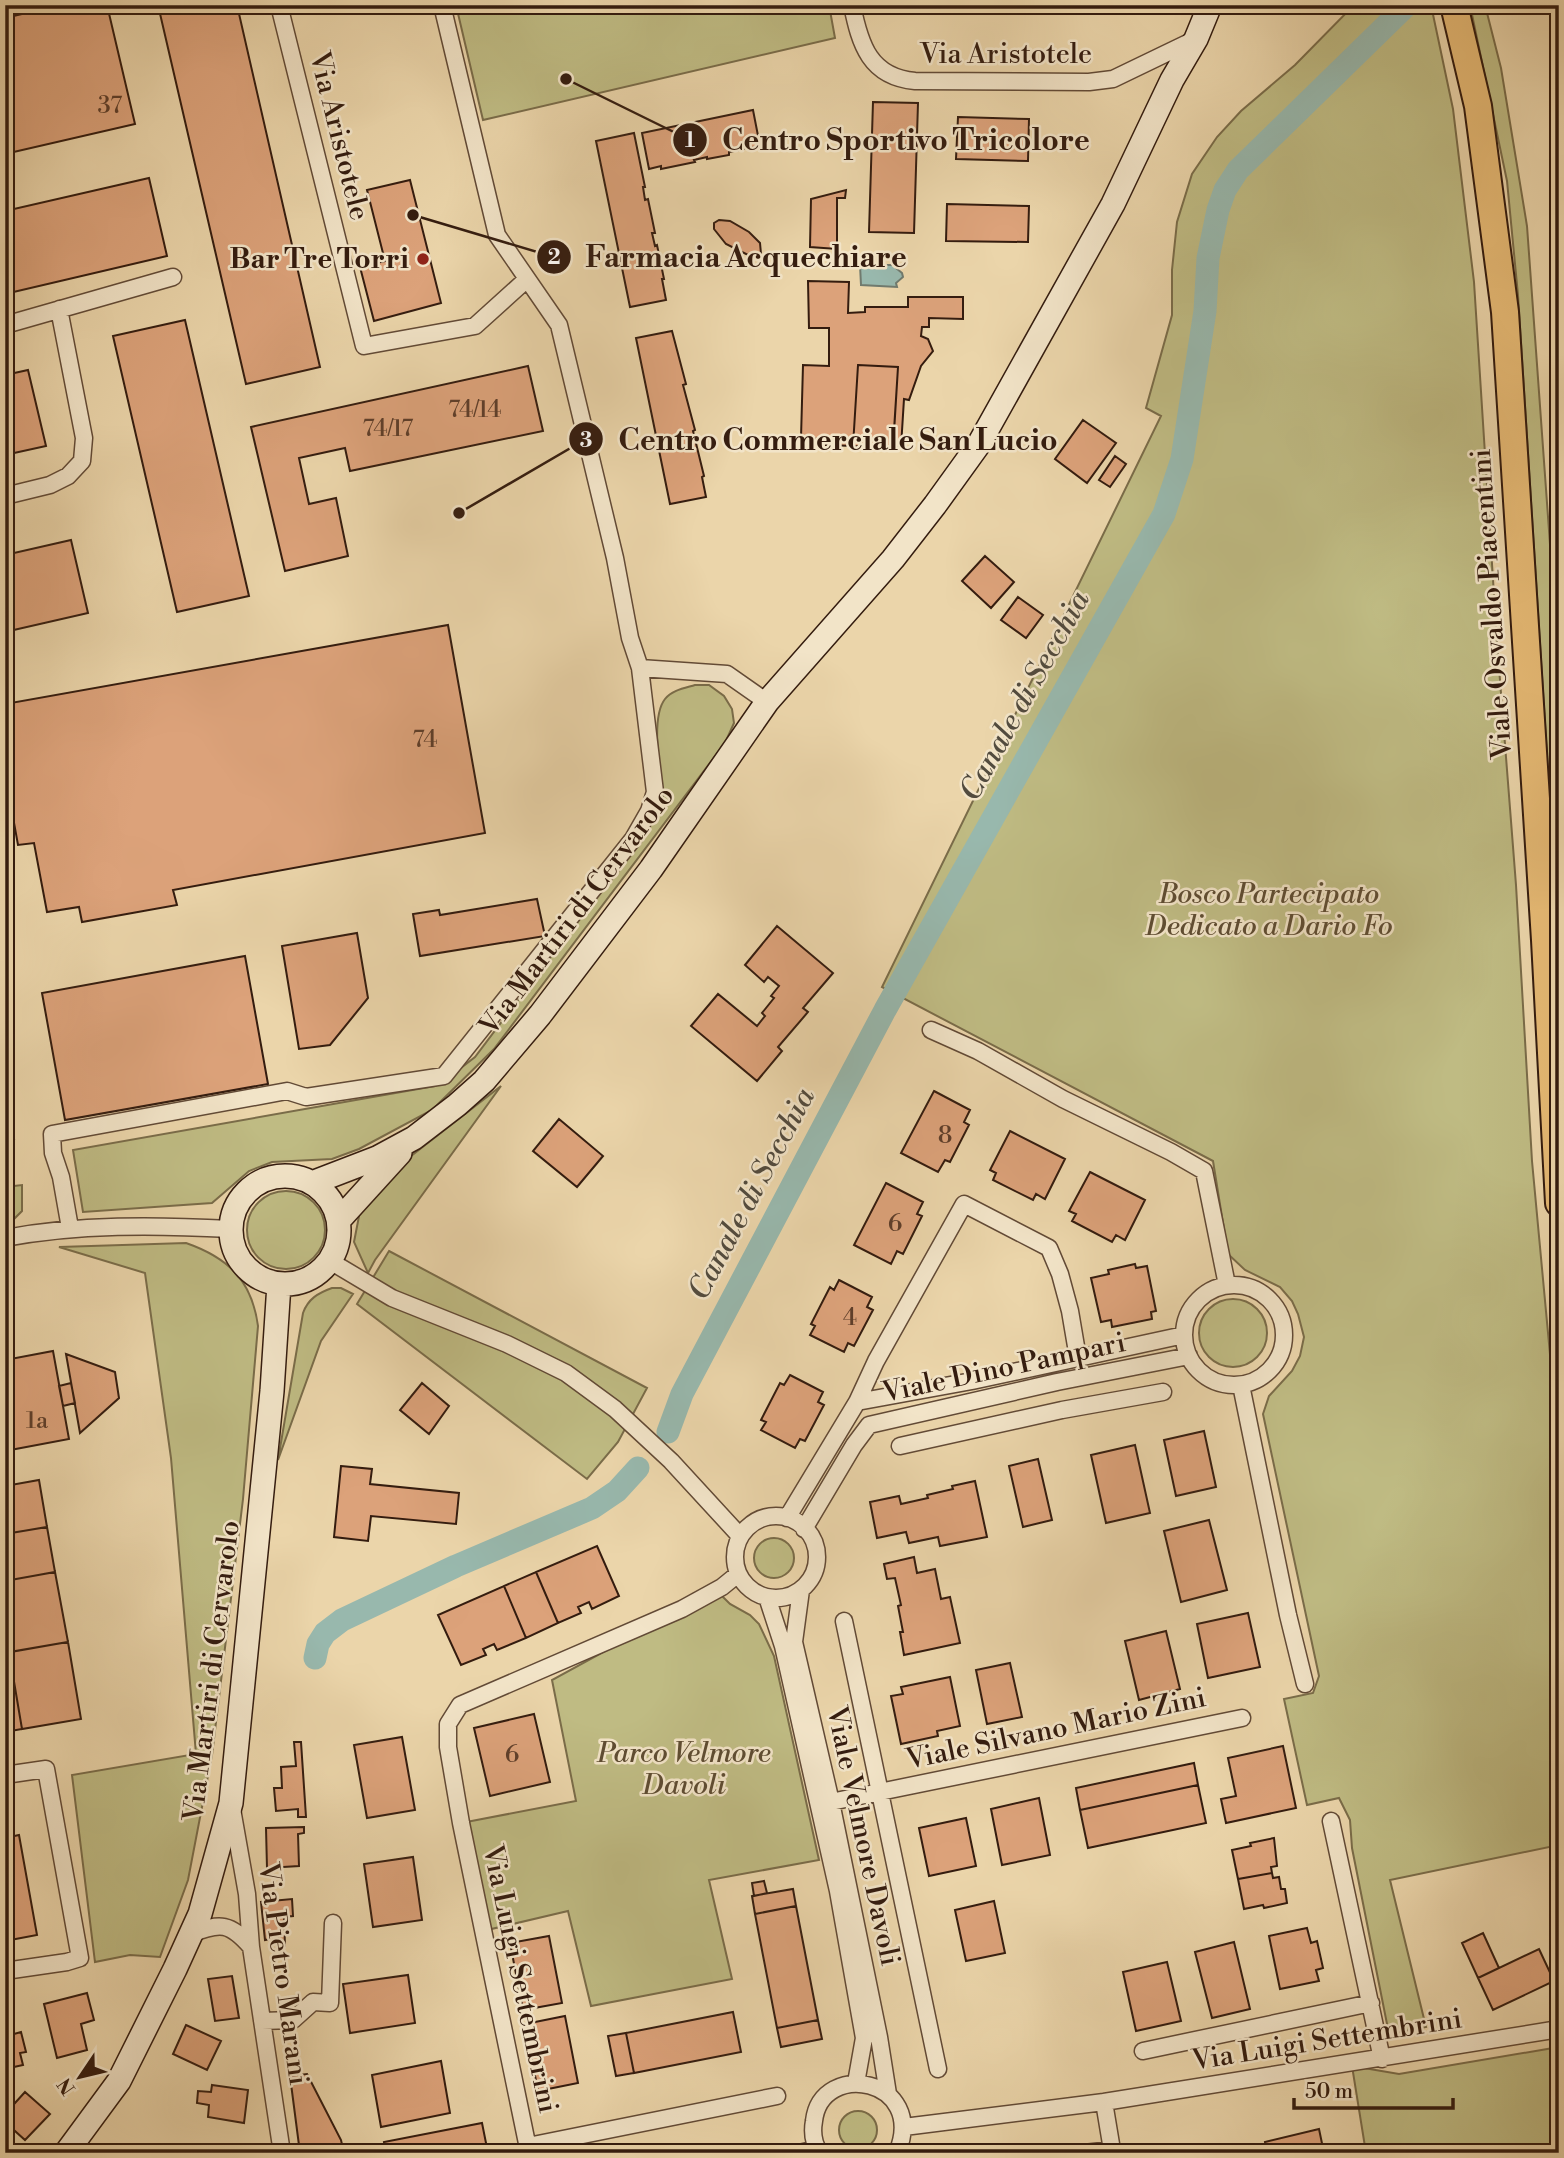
<svg xmlns="http://www.w3.org/2000/svg" width="1564" height="2158" viewBox="0 0 1564 2158" font-family="'Libre Bodoni',serif">
<style>
.green{fill:#bfbb83;stroke:#7a6c49;stroke-width:2}
.water{fill:#98b8ad;stroke:#707a6e;stroke-width:2}
.lines{fill:none;stroke-linecap:round;stroke-linejoin:round}
.canal{stroke:#98b8ad;stroke-width:23}
.building{fill:#dca27a;stroke:#341c0f;stroke-width:2}
.minor-casing{stroke:#624a36;stroke-width:19}
.secondary-casing{stroke:#341c0f;stroke-width:26}
.primary-casing{stroke:#341c0f;stroke-width:30}
.minor{stroke:#f2e4c8;stroke-width:16}
.secondary{stroke:#f2e4c8;stroke-width:23}
.primary{stroke:#e6ba75;stroke-width:26}
.poi-dot{fill:#8f2418;stroke:#f2e4c8;stroke-width:2.5}
.labels{text-anchor:middle;dominant-baseline:central;stroke-width:5;stroke-linejoin:round;paint-order:stroke}
.number-label{font-size:24px;fill:#5e3e2a}
.street-label{font-size:28px;fill:#341c0f;stroke:#f2e4c8}
.poi-label{font-size:28px;font-weight:bold;fill:#341c0f;stroke:#f2e4c8;text-anchor:end}
.park-label{font-size:28px;font-style:italic;fill:#5e4c32;stroke:#f2e4c8}
.water-label{font-size:30px;font-style:italic;fill:#524b3e;stroke:#f2e4c8}
.leader{fill:none;stroke:#341c0f;stroke-width:2.5}
.callout-dot{fill:#341c0f;stroke:#f2e4c8;stroke-width:2.5}
.mark-label{font-size:21px;text-anchor:middle;font-weight:bold;fill:#fff}
.callout-label{font-size:30px;text-anchor:middle;font-weight:bold;fill:#341c0f;stroke:#f2e4c8;stroke-width:5;stroke-linejoin:round;paint-order:stroke}
</style>
<rect width="100%" height="100%" fill="#ebd5aa"/>
<filter id="stains"><feTurbulence type="fractalNoise" baseFrequency=".00286" numOctaves="4"/><feColorMatrix values="0 0 0 0 .2 0 0 0 0 .09 0 0 0 0 .02 0 0 0 .5 -.17"/></filter>
<radialGradient id="worn" r=".72"><stop offset=".6" stop-color="#630" stop-opacity="0"/><stop offset="1" stop-color="#630" stop-opacity=".3"/></radialGradient>
<path class="green" d="M456,5H829L835,38L483,120Z
M1354,5H1431L1453,109L1474,282L1497,642L1516,885L1532,1161L1559,1451V1845L1390,1880L1426,2027L1389,2034L1352,1848L1350,1820L1339,1798L1307,1805L1284,1699L1313,1693L1319,1676L1263,1414L1269,1396L1292,1371L1300,1356L1304,1337L1298,1314L1292,1301L1280,1287L1245,1270L1228,1254L1213,1161L882,987L1161,416L1146,408L1172,315V270L1177,222L1192,174L1217,137L1241,111L1295,65Z
M1470,5H1485L1501,68L1527,226L1559,669V945L1518,295L1507,181Z
M695,685H709L724,696L732,709L734,723L725,743L494,1049L432,1110L359,1149L332,1159L272,1162L249,1171L212,1203L83,1212L73,1150L435,1086L443,1082L475,1057L664,807C662,782 649,719 665,699C672,690 685,688 695,685Z
M501,1086L375,1260L368,1273L354,1242L361,1206L379,1181Z
M22,1185V1211L5,1228V1187Z
M247 1230a39 39 0 1 1 78 0a39 39 0 1 1-78 0Z
M186,1243C229,1258 252,1281 258,1326L243,1499L212,1755L188,1880L160,1957L130,1955L95,1962L72,1775L196,1754L171,1458L145,1273L59,1247Z
M389,1251L647,1388L618,1442L587,1479L357,1304Z
M332,1288H341L353,1294L321,1341L278,1460L303,1313C308,1299 318,1293 332,1288Z
M1199 1333a34 34 0 1 1 68 0a34 34 0 1 1-68 0Z
M754 1558a20 20 0 1 1 40 0a20 20 0 1 1-40 0Z
M722,1587L723,1597L730,1604L750,1615L759,1624L774,1656L819,1860L709,1880L732,1979L591,2006L568,1911L483,1931L461,1823L576,1801L552,1680Z
M1559,2047V2153H1366L1352,2066L1399,2074Z
M839 2130a19 19 0 1 1 38 0a19 19 0 1 1-38 0Z"/>
<path class="water" d="M860,265H896V268L902,273L903,277L896,283L897,287L861,285Z"/>
<g class="lines">
<path class="canal" d="M668,1432L682,1394L885,1010L1164,514L1182,459L1205,311L1208,258L1218,210L1225,190L1238,170L1407,5
M315,1658L318,1644L325,1633L342,1620L456,1566L592,1508L617,1491L638,1468"/>
</g>
<path class="building" d="M60,5H107L135,124L5,154V18Z
M158,5H237L320,367L246,384Z
M873,102L918,103L914,233L869,232Z
M753,110L760,146L729,152V155L707,159V157L694,160L695,162L661,169V166L649,169L642,133Z
M958,117L1029,119L1028,161L956,159Z
M634,133L645,187H643L645,200L648,199L655,233H652L655,246L657,245L664,279H662L666,300L630,307L596,141Z
M149,178L167,256L5,294V211Z
M410,180L441,303L374,321L360,267L385,261L367,190Z
M846,190L845,198H837V249L810,247L811,199Z
M947,204L1029,206L1028,242L946,241Z
M719,220L730,221L749,232L760,243L761,254L750,256L726,244L714,229V223Z
M808,281L849,282L848,313L865,312V307H908V297H963V319L929,318V327H922L921,336L928,339L933,351L921,366L909,400L904,399L901,447L893,446L898,367L858,365L853,446L826,445V439L801,438L803,365L829,366V328H809Z
M185,320L249,596L177,612L113,336Z
M672,331L686,384L683,385L695,430L693,431L704,476L702,477L706,497L670,504L636,338Z
M858,365L898,367L893,449L853,446Z
M528,366L543,431L350,471L345,448L299,458L309,504L336,498L348,556L285,571L251,427Z
M28,370L46,446L5,455V375Z
M1083,420L1116,443L1087,483L1055,459Z
M1115,456L1126,464L1110,487L1099,480Z
M71,540L88,613L5,632V555Z
M985,556L1014,582L991,608L962,581Z
M1018,597L1043,615L1026,638L1001,620Z
M448,625L485,833L173,890L177,905L82,922L79,907L47,912L34,843L18,845L5,773V704Z
M537,899L545,936L420,956L413,914L439,910L440,915Z
M777,926L833,973L803,1008L808,1012L778,1047L782,1051L757,1081L691,1026L718,994L757,1026L765,1016L762,1013L774,998L771,996L779,986L768,977L764,982L745,965Z
M357,933L368,998L330,1045L299,1049L282,946Z
M245,956L268,1084L65,1120L42,993Z
M934,1091L970,1110L964,1122L969,1125L950,1162L945,1160L938,1172L901,1153Z
M8,1111L14,1139L5,1141V1112Z
M559,1119L603,1156L577,1187L533,1151Z
M1010,1131L1065,1159L1045,1199L1036,1194L1033,1200L993,1180L996,1173L990,1170Z
M1090,1172L1145,1200L1125,1240L1116,1235L1112,1242L1072,1221L1076,1214L1069,1211Z
M886,1183L923,1202L917,1214L922,1216L903,1254L897,1251L891,1264L854,1245Z
M1135,1264L1136,1268L1147,1266L1156,1311L1151,1312L1152,1319L1112,1327L1111,1320L1101,1322L1091,1278L1109,1274L1108,1270Z
M839,1280L872,1297L867,1307L873,1310L854,1346L848,1343L844,1352L810,1335L815,1326L811,1324L830,1287L834,1290Z
M53,1351L69,1439L5,1451V1360Z
M66,1354L115,1372L119,1398L80,1433Z
M790,1375L823,1392L818,1402L824,1405L805,1441L800,1439L795,1448L761,1430L766,1422L761,1420L780,1383L784,1385Z
M71,1383L75,1403L63,1406L59,1386Z
M422,1383L449,1406L429,1434L400,1410Z
M1204,1431L1216,1487L1176,1496L1164,1440Z
M1135,1445L1150,1513L1106,1523L1091,1455Z
M1038,1459L1052,1520L1023,1527L1009,1466Z
M341,1466L372,1469L370,1484L459,1493L456,1524L371,1516L368,1541L334,1537Z
M39,1480L47,1527L5,1534V1486Z
M975,1481L987,1537L940,1546L938,1537L909,1543L906,1532L877,1538L870,1502L899,1496L901,1504L928,1498L927,1495L953,1489L952,1486Z
M1209,1520L1227,1590L1181,1602L1164,1531Z
M47,1527L55,1572L5,1581V1534Z
M597,1546L619,1596L592,1609L589,1602L578,1607L581,1613L558,1623L536,1572Z
M914,1557L917,1573L935,1569L941,1599L950,1597L960,1643L904,1655L900,1632H903L898,1606L901,1605L895,1578L887,1579L884,1564Z
M55,1572L68,1642L5,1653V1581Z
M536,1572L558,1623L526,1638L504,1586Z
M504,1586L526,1638L497,1650L494,1644L483,1649L486,1655L461,1665L438,1615Z
M1248,1613L1260,1667L1208,1678L1197,1624Z
M1166,1631L1180,1689L1139,1700L1125,1641Z
M68,1642L81,1719L22,1729L9,1652Z
M9,1652L22,1729L5,1732V1653Z
M1010,1663L1022,1717L987,1724L976,1670Z
M950,1677L960,1726L937,1731L938,1736L901,1744L891,1696L903,1694L901,1687Z
M534,1714L550,1782L490,1796L474,1728Z
M402,1737L415,1810L367,1818L354,1745Z
M294,1742H301L306,1817H298V1809L276,1811L274,1788H282L281,1767L296,1766Z
M1283,1746L1296,1808L1226,1823L1221,1799L1236,1796L1228,1758Z
M1194,1763L1198,1785L1080,1810L1076,1788Z
M1198,1785L1206,1823L1088,1848L1080,1810Z
M1039,1798L1050,1855L1002,1865L991,1809Z
M966,1818L976,1866L929,1876L919,1828Z
M304,1827V1833L298,1834L299,1866L267,1868L266,1828Z
M19,1835L37,1935L5,1941V1838Z
M1274,1838L1277,1866L1271,1867L1272,1873L1238,1879L1232,1850L1251,1846L1250,1843Z
M413,1857L422,1920L373,1927L364,1864Z
M1272,1873L1273,1878L1279,1877L1281,1889H1285L1287,1903L1264,1908L1263,1905L1244,1909L1238,1879Z
M764,1881L767,1893L754,1896L752,1883Z
M793,1889L796,1906L755,1914L752,1896Z
M292,1899L293,1916L284,1917L285,1946L279,1947L278,1938L265,1940L261,1902Z
M994,1901L1005,1953L966,1961L955,1910Z
M796,1906L818,2020L777,2028L755,1914Z
M1307,1928L1311,1943L1317,1941L1323,1968L1316,1970L1319,1981L1280,1989L1269,1936Z
M1483,1933L1499,1968L1478,1978L1462,1943Z
M549,1936L562,2003L523,2010L510,1943Z
M1234,1942L1250,2009L1212,2018L1195,1952Z
M1539,1949L1554,1981L1493,2010L1478,1978Z
M1167,1962L1181,2021L1136,2031L1123,1972Z
M408,1975L415,2023L350,2033L343,1984Z
M232,1976L239,2018L215,2021L208,1979Z
M87,1993L94,2020L81,2024L87,2050L57,2058L44,2004Z
M733,2012L741,2052L634,2073L626,2033Z
M565,2016L578,2083L538,2091L525,2024Z
M818,2020L822,2039L781,2047L777,2028Z
M11,2022L14,2034L21,2032L26,2052L20,2053L23,2065L5,2069V2023Z
M186,2025L221,2041L207,2070L173,2054Z
M626,2033L634,2073L616,2076L608,2036Z
M441,2061L450,2113L381,2127L372,2075Z
M307,2074L341,2140L344,2153H300L290,2076Z
M212,2085L248,2090L244,2123L208,2117L209,2105L197,2103L198,2091L211,2092Z
M25,2092L50,2114L25,2140L5,2122V2114Z
M482,2123L488,2153H386L384,2142Z
M1319,2129L1324,2153H1267L1265,2142Z"/>
<g class="lines">
<defs>
<path id="minor" d="M279,5L364,346L475,326L527,279
M442,5L497,235L559,325L615,558L630,638L640,668
M852,5C860,45 870,77 915,81L1089,82L1113,79L1196,39
M5,325L173,277
M5,496L50,485L68,476L82,461L84,438L59,309
M931,1030L978,1051L1063,1099L1171,1152L1204,1171L1227,1285
M70,1228L61,1177L53,1153L52,1134L287,1091L306,1097L444,1076L633,839L649,811L655,792L640,668L727,674L767,702
M5,1238C79,1224 156,1225 231,1229
M330,1261L392,1298L507,1344L566,1373L615,1409L671,1461L740,1536
M1184 1335a50 50 0 1 1 100 0a50 50 0 1 1-100 0Z
M1241,1385L1288,1615L1305,1684
M857,1402L876,1361L964,1204L1049,1248L1060,1274L1070,1311L1078,1358
M900,1446L1062,1410L1163,1392
M735 1557a41 41 0 1 1 82 0a41 41 0 1 1-82 0Z
M787,1518L857,1402L972,1381L1184,1335
M804,1529L854,1445L869,1425L1057,1382L1189,1356
M801,1590L794,1642L831,1802L879,2037L888,2094
M767,1597L783,1646L838,1891L864,2038L856,2083
M844,1621L938,2069
M5,1775L46,1769L80,1958L67,1962L5,1971
M821,1804L1242,1718
M232,1809L247,1894L251,1947L282,2153
M1331,1821L1382,2059
M191,1934C221,1922 230,1923 251,1947
M262,2021L293,2020L313,2002L330,2003L333,1923
M1143,2051L1371,2003
M904,2127L1104,2102L1559,2029
M528,2146L777,2096
M529,2153L461,1823L448,1747V1724L460,1705L682,1609L722,1587L738,1574
M799,2153L817,2149
M820,2153C813,2143 812,2132 814,2121C821,2059 928,2078 897,2153
M1084,2153L1112,2150L1104,2102"/>
<path id="secondary" d="M231 1230a54 54 0 1 1 108 0a54 54 0 1 1-108 0Z
M312,1183L377,1158L414,1138L457,1105L484,1081L540,1015L651,869L767,702L893,559L935,505L979,444L1113,204L1172,80L1196,39L1210,5
M339,1220L400,1153
M66,2153L119,2081L175,1969L200,1914L231,1803L272,1391L279,1284"/>
<path id="primary" d="M1454,5L1478,106L1505,312L1545,940L1559,1203"/>
</defs>
<use href="#minor" class="minor-casing"/>
<use href="#secondary" class="secondary-casing"/>
<use href="#primary" class="primary-casing"/>
<use href="#minor" class="minor"/>
<use href="#secondary" class="secondary"/>
<use href="#primary" class="primary"/>
</g>
<circle class="poi-dot" cx="423" cy="259" r="7"/>
<g class="labels">
<g class="number-label">
<text x="110" y="106">37</text>
<text x="475" y="410">74/14</text>
<text x="388" y="429">74/17</text>
<text x="425" y="740">74</text>
<text x="945" y="1136">8</text>
<text x="895" y="1224">6</text>
<text x="850" y="1318">4</text>
<text x="37" y="1421">1a</text>
<text x="512" y="1755">6</text>
</g>
<g class="street-label">
<text x="1006" y="54">Via Aristotele</text>
<text transform="translate(339 136) rotate(76)">Via Aristotele</text>
<text transform="translate(1492 604) rotate(-94)">Viale Osvaldo Piacentini</text>
<text transform="translate(577 911) rotate(-53)">Via Martiri di Cervarolo</text>
<text transform="translate(1004 1368) rotate(-12)">Viale Dino Pampari</text>
<text transform="translate(212 1671) rotate(-83)">Via Martiri di Cervarolo</text>
<text transform="translate(1056 1729) rotate(-12)">Viale Silvano Mario Zini</text>
<text transform="translate(863 1836) rotate(78)">Viale Velmore Davoli</text>
<text transform="translate(283 1974) rotate(82)">Via Pietro Marani</text>
<text transform="translate(520 1979) rotate(78)">Via Luigi Settembrini</text>
<text transform="translate(1327 2040) rotate(-9)">Via Luigi Settembrini</text>
</g>
<g class="poi-label">
<text x="409" y="259">Bar Tre Torri</text>
</g>
<g class="park-label">
<text x="1269" y="894">Bosco Partecipato<tspan x="1269" dy="32">Dedicato a Dario Fo</tspan></text>
<text x="684" y="1753">Parco Velmore<tspan x="684" dy="32">Davoli</tspan></text>
</g>
<g class="water-label">
<text transform="translate(1025 696) rotate(-61)">Canale di Secchia</text>
<text transform="translate(752 1194) rotate(-62)">Canale di Secchia</text>
</g>
</g>
<path class="leader" d="M566 79L690 140M413 215L554 257M459 513L586 439"/>
<g class="callout-dot">
<circle cx="566" cy="79" r="7"/>
<circle cx="413" cy="215" r="7"/>
<circle cx="459" cy="513" r="7"/>
<circle cx="690" cy="140" r="18"/>
<circle cx="554" cy="257" r="18"/>
<circle cx="586" cy="439" r="18"/>
</g>
<g class="mark-label">
<text x="690" y="147">1</text>
<text x="554" y="264">2</text>
<text x="586" y="447">3</text>
</g>
<g class="callout-label">
<text x="906" y="150">Centro Sportivo Tricolore</text>
<text x="746" y="267">Farmacia Acquechiare</text>
<text x="838" y="450">Centro Commerciale San Lucio</text>
</g>
<rect width="1564" height="2158" fill="none" stroke="#ebd5aa" stroke-width="28"/>
<rect x="7" y="7" width="1550" height="2144" fill="none" stroke="#341c0f" stroke-width="3.5"/>
<rect x="14" y="14" width="1536" height="2130" fill="none" stroke="#341c0f" stroke-width="2"/>
<g transform="translate(80 2077) rotate(235)" stroke="#f2e4c8" stroke-width="5" paint-order="stroke">
<path d="M0-5L12 26L0 18L-12 26Z" fill="#341c0f"/>
<text y="-10" font-size="19" font-weight="bold" text-anchor="middle" fill="#341c0f">N</text>
</g>
<path d="M1294 2098v10h159v-10" fill="none" stroke="#341c0f" stroke-width="3.5"/>
<text x="1305" y="2098" font-size="21" fill="#341c0f" stroke="#f2e4c8" stroke-width="5" paint-order="stroke">50 m</text>
<rect width="100%" height="100%" filter="url(#stains)"/>
<rect width="100%" height="100%" fill="url(#worn)"/>
</svg>
